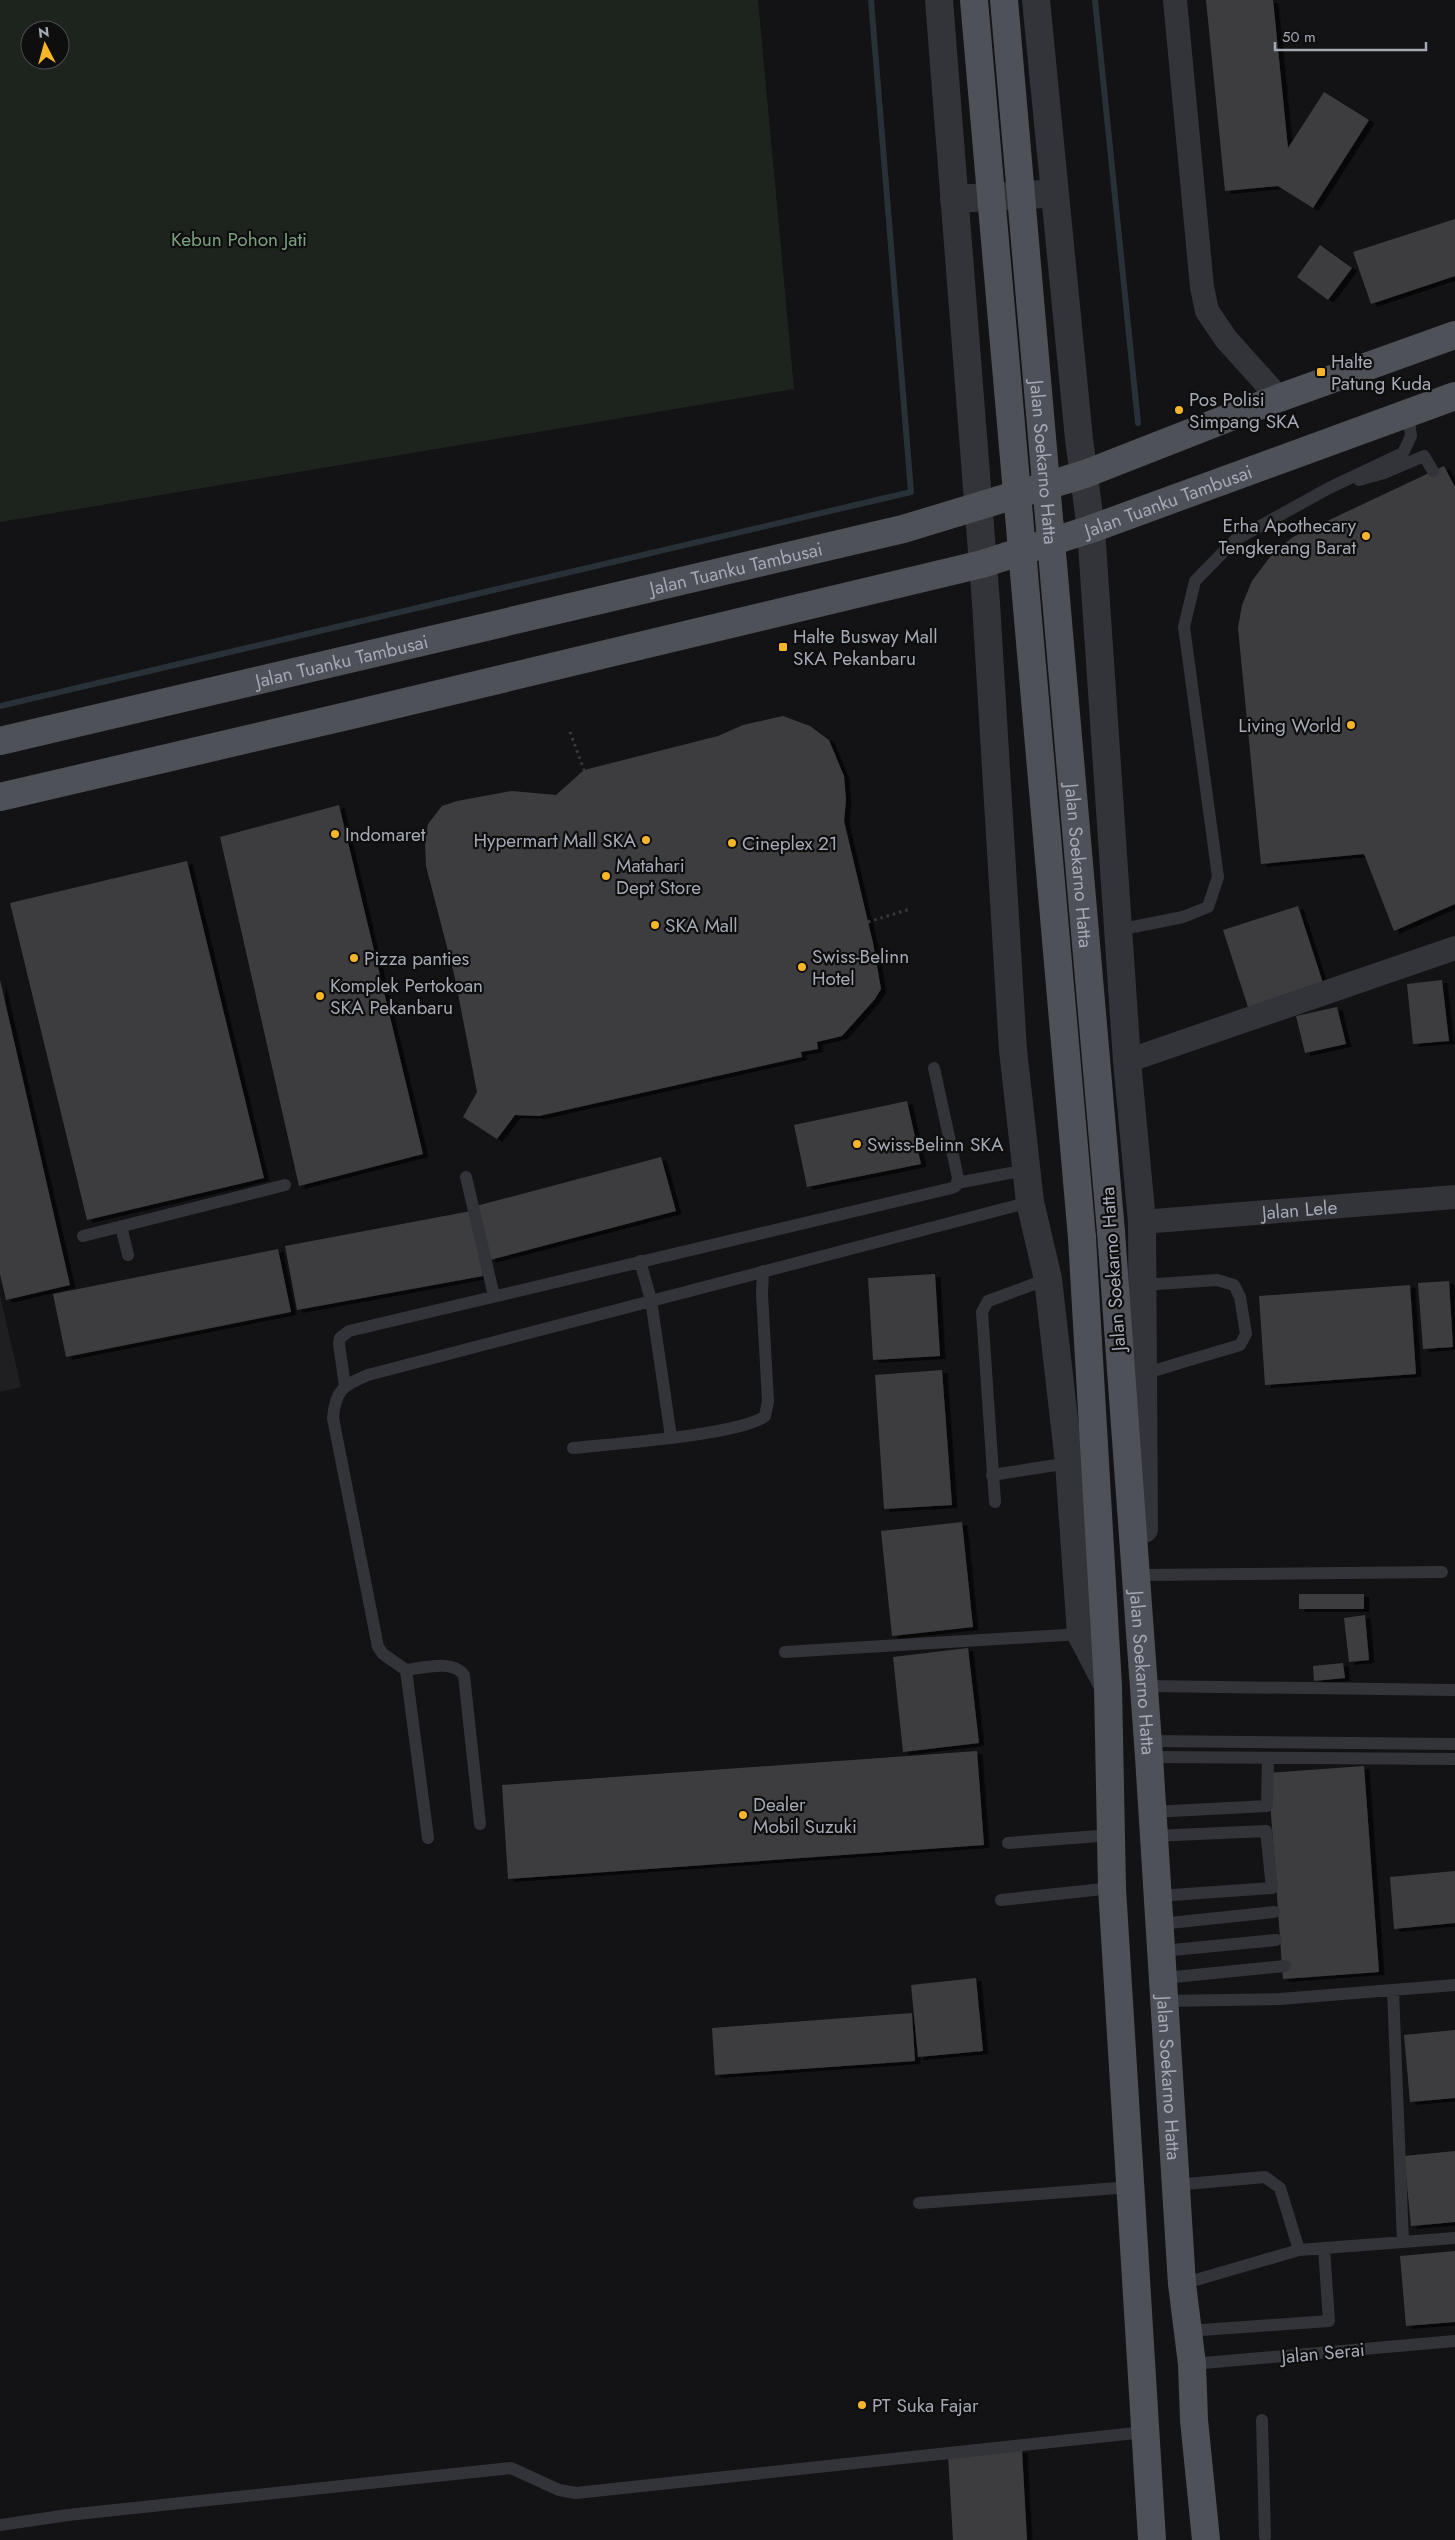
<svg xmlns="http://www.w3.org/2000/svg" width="1455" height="2540" viewBox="0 0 1455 2540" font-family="Jost,sans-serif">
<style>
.built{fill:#1f1e21}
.green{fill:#1d241e;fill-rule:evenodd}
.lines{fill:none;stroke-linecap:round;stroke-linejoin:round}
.stream{stroke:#293138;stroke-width:6}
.building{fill:#3d3d41;filter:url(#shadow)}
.path{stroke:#393b40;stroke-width:3;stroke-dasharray:2.5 4;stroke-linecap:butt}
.service{stroke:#333439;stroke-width:12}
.minor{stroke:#333439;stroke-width:24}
.tertiary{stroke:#333439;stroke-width:28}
.primary{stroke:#4f5158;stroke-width:28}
.primary-bridge{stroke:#4f5158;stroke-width:28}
.poi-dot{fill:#f7b528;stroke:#0e0e0f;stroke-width:2}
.labels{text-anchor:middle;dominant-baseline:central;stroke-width:4.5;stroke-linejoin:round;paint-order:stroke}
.park-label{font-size:19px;fill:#7aa17d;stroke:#0e0e0f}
.poi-label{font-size:19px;fill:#a4a9b5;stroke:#0e0e0f;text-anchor:start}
.street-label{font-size:19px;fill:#a4a9b5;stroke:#0e0e0f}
</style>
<defs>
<filter id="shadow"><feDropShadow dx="5.5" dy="3" stdDeviation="0" flood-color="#0009"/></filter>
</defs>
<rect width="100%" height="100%" fill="#131214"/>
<path class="built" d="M0,1295L21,1387L0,1392Z"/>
<path class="green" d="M0,0H758L794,389L0,522ZM30,30H60V60H30Z"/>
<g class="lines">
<path class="stream" d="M1095,0L1138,423
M0,706L911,492L871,0"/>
</g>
<path class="building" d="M1206,0H1273L1288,148L1324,92L1369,120L1313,208L1278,186L1225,191Z
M1455,219V276L1371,304L1353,252Z
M1320,245L1352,268L1328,300L1297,277Z
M1444,466L1455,487V904L1394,931L1364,854L1261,864L1238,628L1242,605L1252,581L1273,553L1293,537Z
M783,716L810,726L829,740L844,776L846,800L844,821L873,943L881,989L875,999L842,1036L817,1042L818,1049L801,1052L802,1057L539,1116L515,1115L497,1139L463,1117L477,1092L455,978L426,866L425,842L428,824L442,806L457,801L512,791L556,795L584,770L718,736L743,725Z
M339,805L423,1154L299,1186L220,837Z
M187,861L264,1178L87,1220L10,903Z
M1298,906L1323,983L1248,1007L1223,930Z
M0,980L70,1285L6,1300L0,1274Z
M1442,980L1449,1041L1413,1044L1407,984Z
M1337,1007L1346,1044L1305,1053L1296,1016Z
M907,1101L921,1164L807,1187L794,1125Z
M661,1157L676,1211L490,1260L476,1206Z
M471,1211L483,1276L297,1310L285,1246Z
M278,1249L291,1312L66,1357L53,1294Z
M935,1274L940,1356L873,1360L868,1278Z
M1449,1281L1453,1347L1423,1349L1418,1283Z
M1410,1285L1416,1374L1265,1385L1259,1296Z
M942,1370L952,1505L884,1509L875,1375Z
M962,1522L973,1627L892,1636L881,1531Z
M1299,1594H1364V1609H1299Z
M1365,1615L1369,1660L1349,1662L1344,1618Z
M968,1648L979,1743L903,1752L893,1657Z
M1343,1663L1345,1678L1314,1681L1313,1666Z
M977,1751L984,1845L508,1879L502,1785Z
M1364,1766L1379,1972L1283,1979L1268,1773Z
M1455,1871V1923L1394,1929L1390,1877Z
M976,1978L983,2051L918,2057L911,1985Z
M912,2013L915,2061L715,2075L712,2028Z
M1455,2030V2098L1410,2102L1404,2035Z
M1455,2151V2222L1411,2226L1404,2156Z
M1455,2251V2322L1406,2326L1400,2256Z
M1022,2450L1027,2540H953L948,2455Z"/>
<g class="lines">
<path class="path" d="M570,732L584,770
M868,922L910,909"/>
<path class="service" d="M1359,480L1384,473L1424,456L1433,471
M1118,930L1183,917L1208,907L1218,877L1184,627L1195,581L1235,540L1329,488L1403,453L1411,436L1408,413
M466,1177L494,1296
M957,1183L1026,1170
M121,1226L128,1255
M83,1236L285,1185
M640,1261L651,1300L671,1437
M1142,1285L1217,1280L1234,1285L1240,1297L1246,1334L1240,1345L1143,1374
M345,1386L339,1344L340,1338L349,1331L952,1188L956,1186L958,1178L934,1068
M573,1448C610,1444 741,1435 765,1416L768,1401L762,1294L763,1271
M992,1475L1069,1463
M995,1502L982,1312L988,1301L1048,1279
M1144,1575L1442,1572
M785,1652L1081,1634
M406,1670C423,1668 452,1659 464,1675L480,1824
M1145,1686L1455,1690
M1148,1741L1455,1744
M1149,1757L1455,1759
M1152,1812L1267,1806L1268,1759
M1153,1836L1266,1831L1272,1888L1158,1896
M428,1838L406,1670L383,1654L378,1647L333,1418C335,1390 344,1385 368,1375L1030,1202
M1008,1843L1111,1835
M1001,1900L1112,1888
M1160,1924L1274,1912
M1162,1951L1276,1940
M1164,1978L1285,1966
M1393,1990L1403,2242
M1165,2001L1280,1999L1455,1985
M1175,2185L1265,2177L1280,2188L1299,2250
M919,2203L1131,2187
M1182,2284L1299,2250L1455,2238
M1188,2331L1329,2321L1324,2248
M1192,2364L1455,2341
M1262,2420L1265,2537
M0,2525L68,2515L511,2468L559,2490L576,2493L1145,2432"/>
<g class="minor">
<path d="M1175,0L1202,287L1207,311L1226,339L1279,398"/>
<path d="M1127,1061L1455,948"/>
<path id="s1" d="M1142,1222L1455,1197"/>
</g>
<path class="tertiary" d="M939,0L986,603L1013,1050L1030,1202L1048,1279L1069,1463L1081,1634L1108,1686
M1036,0L1079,439L1091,529L1127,1061L1142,1222L1144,1529
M954,199L1045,194"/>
<g class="primary">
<path id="s2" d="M0,741L903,529L1085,474L1279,398L1455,335"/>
<path id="s3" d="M0,797L347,716L982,564L1091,529L1455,396"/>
<path id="s4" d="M1111,1232L1149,1757L1182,2284L1192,2364L1194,2420L1206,2540"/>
<path d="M1082,1238L1108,1686L1112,1888L1152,2540"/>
</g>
<g class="primary-bridge">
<path d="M974,0L1082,1238"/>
<path id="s5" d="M1004,0L1111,1232"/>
</g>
</g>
<g class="poi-dot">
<rect x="1316" y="367" width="10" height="10" rx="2.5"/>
<circle cx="1179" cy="410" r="5"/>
<circle cx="1366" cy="536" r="5"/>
<rect x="778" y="642" width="10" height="10" rx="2.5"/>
<circle cx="1351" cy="725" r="5"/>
<circle cx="335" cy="834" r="5"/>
<circle cx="646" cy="840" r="5"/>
<circle cx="732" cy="843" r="5"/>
<circle cx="606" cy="876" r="5"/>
<circle cx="655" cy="925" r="5"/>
<circle cx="354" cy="958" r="5"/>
<circle cx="802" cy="967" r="5"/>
<circle cx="320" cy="996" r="5"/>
<circle cx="857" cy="1144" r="5"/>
<circle cx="743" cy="1815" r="5"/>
<circle cx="862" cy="2405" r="5"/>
</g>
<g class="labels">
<g class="park-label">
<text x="239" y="239">Kebun Pohon Jati</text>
</g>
<g class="poi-label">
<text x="1331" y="361">Halte<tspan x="1331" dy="22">Patung Kuda</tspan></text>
<text x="1189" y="399">Pos Polisi<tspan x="1189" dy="22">Simpang SKA</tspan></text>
<text x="1356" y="525" text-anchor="end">Erha Apothecary<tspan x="1356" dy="22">Tengkerang Barat</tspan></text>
<text x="793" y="636">Halte Busway Mall<tspan x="793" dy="22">SKA Pekanbaru</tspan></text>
<text x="1341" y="725" text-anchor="end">Living World</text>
<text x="345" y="834">Indomaret</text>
<text x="636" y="840" text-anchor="end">Hypermart Mall SKA</text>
<text x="742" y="843">Cineplex 21</text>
<text x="616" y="865">Matahari<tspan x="616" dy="22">Dept Store</tspan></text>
<text x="665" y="925">SKA Mall</text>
<text x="812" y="956">Swiss-Belinn<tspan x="812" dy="22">Hotel</tspan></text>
<text x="364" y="958">Pizza panties</text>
<text x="330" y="985">Komplek Pertokoan<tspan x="330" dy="22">SKA Pekanbaru</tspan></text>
<text x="867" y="1144">Swiss-Belinn SKA</text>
<text x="753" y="1804">Dealer<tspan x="753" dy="22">Mobil Suzuki</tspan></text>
<text x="872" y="2405">PT Suka Fajar</text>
</g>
<g class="street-label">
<text stroke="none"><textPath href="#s5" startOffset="464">Jalan Soekarno Hatta</textPath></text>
<text stroke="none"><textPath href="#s3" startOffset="1206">Jalan Tuanku Tambusai</textPath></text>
<text stroke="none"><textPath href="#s2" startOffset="756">Jalan Tuanku Tambusai</textPath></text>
<text stroke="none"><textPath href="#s2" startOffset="351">Jalan Tuanku Tambusai</textPath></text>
<text stroke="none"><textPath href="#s5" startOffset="869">Jalan Soekarno Hatta</textPath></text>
<text stroke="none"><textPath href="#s1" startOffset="158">Jalan Lele</textPath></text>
<text transform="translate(1113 1269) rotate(-94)">Jalan Soekarno Hatta</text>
<text stroke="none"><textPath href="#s4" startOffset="442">Jalan Soekarno Hatta</textPath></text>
<text stroke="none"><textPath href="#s4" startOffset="848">Jalan Soekarno Hatta</textPath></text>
<text transform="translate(1323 2353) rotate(-5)">Jalan Serai</text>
</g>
</g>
<g transform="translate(45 45) rotate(354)"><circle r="24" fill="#0e0e0f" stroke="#4a4c51"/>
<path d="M0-4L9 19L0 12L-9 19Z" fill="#f7b528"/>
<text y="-8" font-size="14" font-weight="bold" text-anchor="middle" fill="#a4a9b5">N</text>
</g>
<path d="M1275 42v8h151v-8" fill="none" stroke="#a4a9b5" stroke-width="2.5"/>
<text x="1282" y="42" font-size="15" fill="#a4a9b5" stroke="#0e0e0f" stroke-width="4" paint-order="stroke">50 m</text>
</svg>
